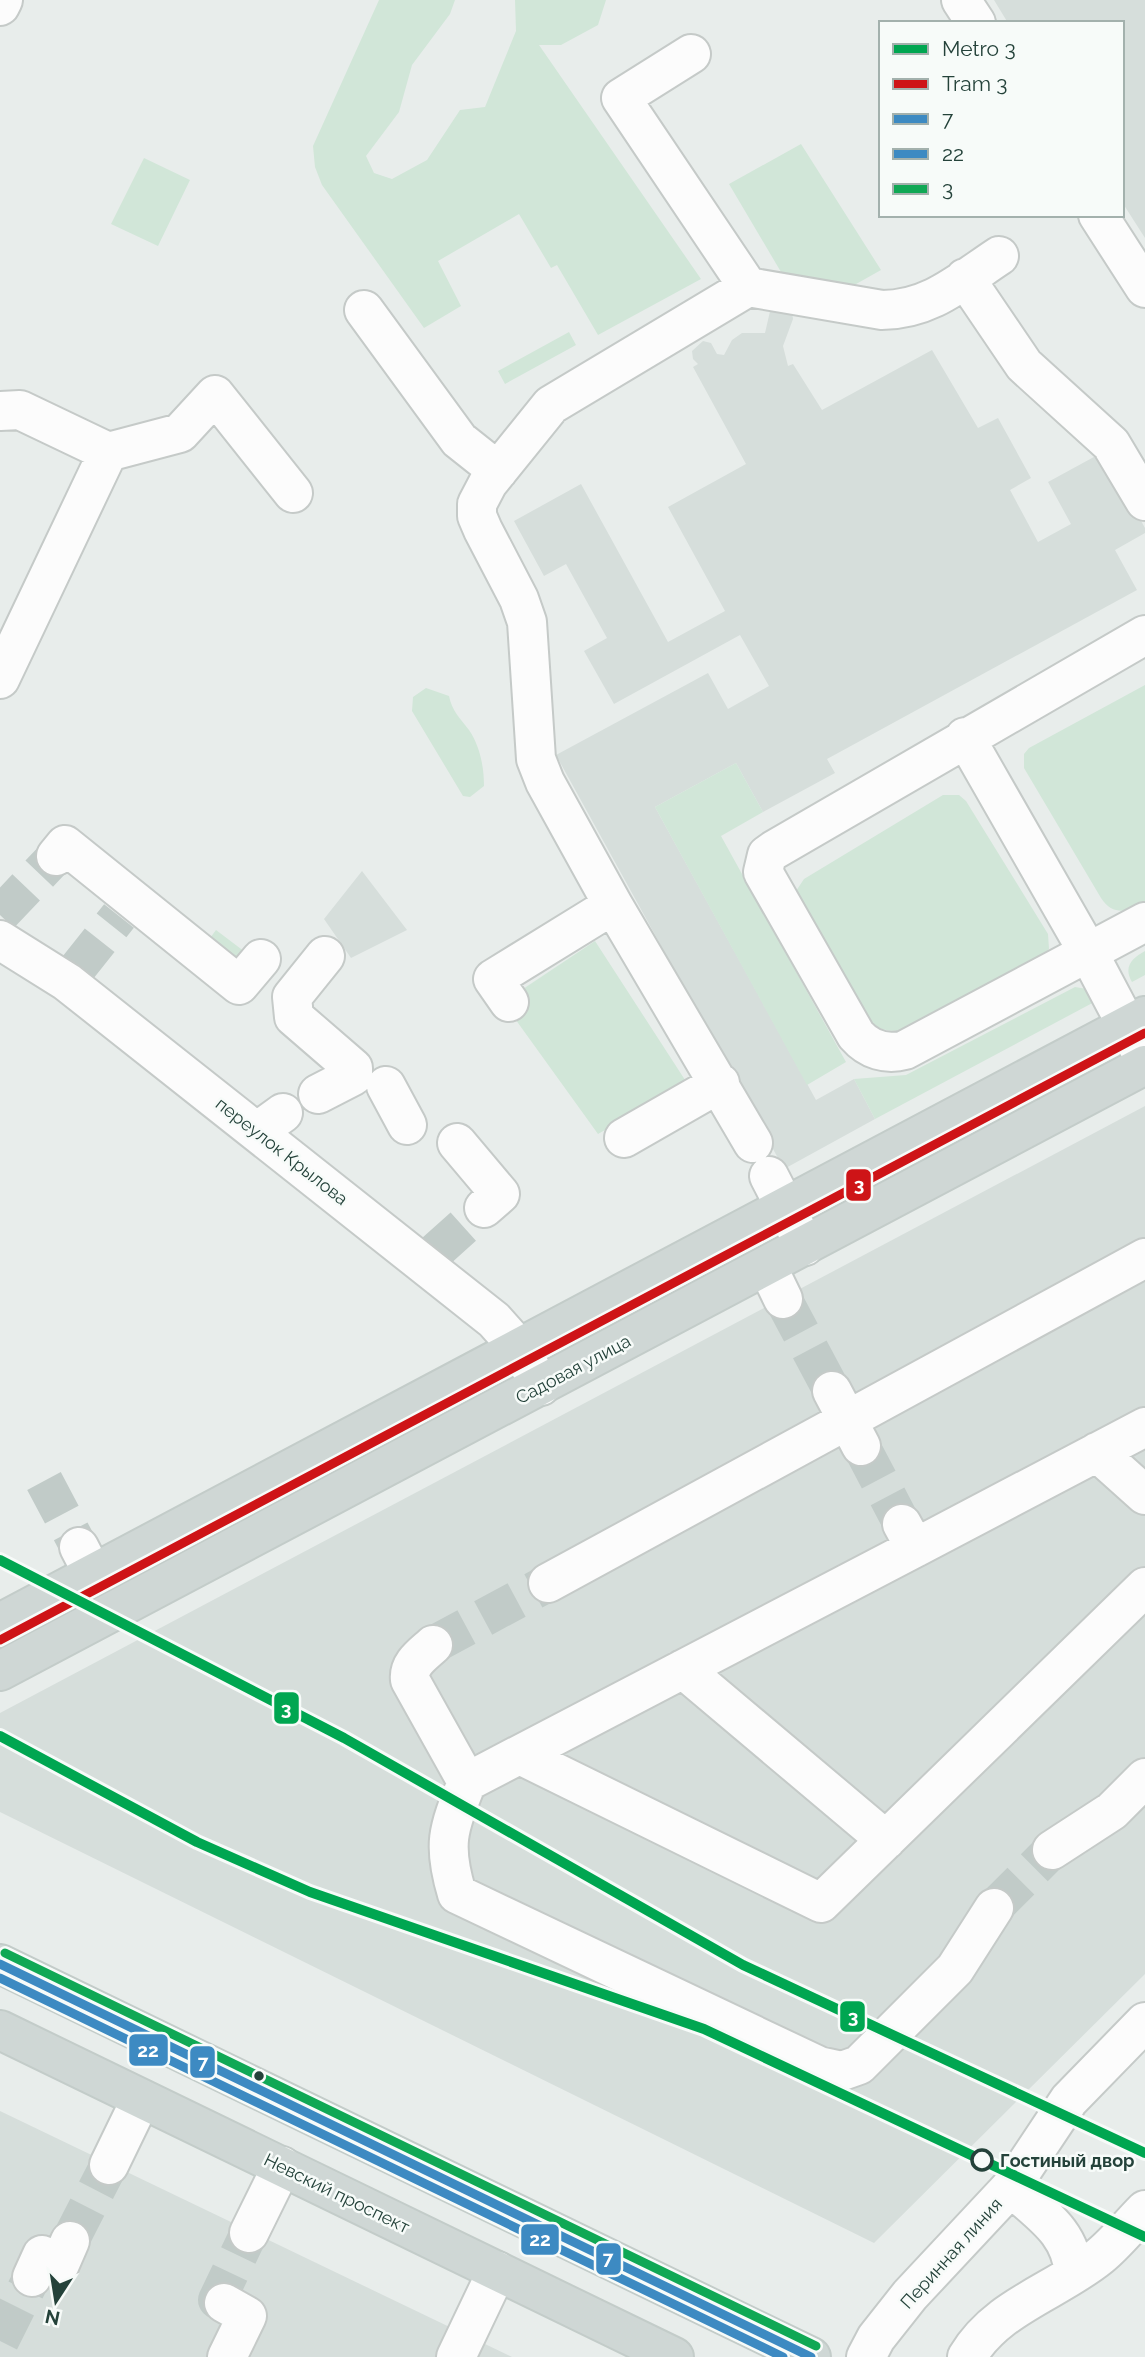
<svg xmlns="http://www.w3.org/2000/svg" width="1145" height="2357" viewBox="0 0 1145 2357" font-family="Raleway,sans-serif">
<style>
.built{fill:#d6dedb}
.green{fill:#d1e6d8}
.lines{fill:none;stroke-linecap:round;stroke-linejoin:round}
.minor-tunnel{stroke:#c1cbc8;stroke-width:38;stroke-dasharray:38 19;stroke-linecap:butt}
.minor-casing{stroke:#c5cac8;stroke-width:42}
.major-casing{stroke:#c3ccc9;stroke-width:42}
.minor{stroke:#fcfcfc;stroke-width:38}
.major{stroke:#cfd7d5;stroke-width:38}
.bus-1-casing{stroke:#f7fbf9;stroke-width:14}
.bus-2-casing{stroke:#f7fbf9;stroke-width:14}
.bus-3-casing{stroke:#f7fbf9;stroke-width:14}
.bus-1{stroke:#3d8ac2;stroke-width:9}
.bus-2{stroke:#3d8ac2;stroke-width:9}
.bus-3{stroke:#10a855;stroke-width:9}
.tram-1-casing{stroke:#f7fbf9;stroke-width:14}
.tram-1{stroke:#ce1417;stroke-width:9}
.metro-1-casing{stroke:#f7fbf9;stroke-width:16}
.metro-1{stroke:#00a651;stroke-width:10}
.bus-dot{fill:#24423a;stroke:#f7fbf9;stroke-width:2.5}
.stop-dot{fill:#f7fbf9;stroke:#24423a;stroke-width:3.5}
.labels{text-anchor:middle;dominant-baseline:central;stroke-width:5;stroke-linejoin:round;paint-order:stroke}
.street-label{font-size:18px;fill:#24423a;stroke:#f7fbf9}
.stop-label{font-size:18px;font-weight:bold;fill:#24423a;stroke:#f7fbf9;text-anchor:start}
.line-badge{stroke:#f7fbf9;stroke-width:2.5}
.badge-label{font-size:19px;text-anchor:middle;font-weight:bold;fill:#fff}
</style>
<rect width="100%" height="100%" fill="#e8edeb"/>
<path class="built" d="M994,0H1145V238L1122,202V23H1008Z
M771,307L792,312L793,319L783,346L788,366L793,364L822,410L932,350L978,428L998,418L1031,478L1010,490L1038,542L1071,524L1048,482L1103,452L1145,528V533L1115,550L1137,590L827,759L835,773L763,812L736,763L655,807L816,1100L854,1079L875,1119L784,1169L556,755L708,673L728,709L769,686L740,635L614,704L584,651L607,638L566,564L544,576L514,521L581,484L668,642L725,611L668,507L746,464L693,367L698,364L693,359L692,351L703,341L711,343L717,354L724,355L732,340L742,333H765Z
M362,871L407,930L351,958L324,919Z
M1145,1106V1974L874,2243L0,1812V1713Z
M0,2111L181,2198L512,2357H0Z"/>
<path class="green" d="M379,0H455L450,14L412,65L399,112L366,156L374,173L392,179L427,160L460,110L485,107L516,31L515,0H606L598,25L561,45H539L701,279L598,335L557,265L551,268L519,214L438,261L461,306L424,328L322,185L315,167L313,146Z
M801,144L881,270L849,288L791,278L781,272L729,184Z
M144,158L190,180L158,246L111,224Z
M569,332L576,345L505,384L498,371Z
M1145,685V904C1127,912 1113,916 1101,898L1024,768V754L1029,748Z
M426,688L449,696C452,711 460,718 469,730C480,746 484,767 484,786L470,797L463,796L412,711L413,697Z
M736,763L763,812L721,836L846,1062L807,1085L655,807Z
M943,795H959L966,801L1048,934L1049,949L1042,956L904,1029C891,1033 883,1030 871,1024L797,898L796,891L804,879Z
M216,930L249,955L235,974L202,949Z
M595,941L687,1083L598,1134L513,1016L529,1006L520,991Z
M1145,951V975L1132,982C1123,967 1132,958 1145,951Z
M1075,987L1087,989L1098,1000L875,1119L854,1079L906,1075Z"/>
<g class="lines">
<path class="minor-tunnel" d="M0,915L56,856
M76,970L119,916
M435,1252L484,1208
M783,1299L832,1391
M861,1446L902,1524
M44,1481L79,1547
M433,1645L548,1583
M994,1908L1052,1850
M70,2241L109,2165
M224,2303L217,2300L249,2233
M0,2341L32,2277"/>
<defs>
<path id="minor" d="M961,0L976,23
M0,6L3,0
M691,54L621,98L748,287L882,310C930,310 961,281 999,256
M1098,215L1145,288
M965,278L1024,365L1111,444L1145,501
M364,310L459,440L498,471
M0,411L20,410L108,452L0,679
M108,452L180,433L215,395L293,493
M1145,635L774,850L767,855L763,872L856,1035C869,1050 886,1055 905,1050L1145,922
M965,737L1088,952L1145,1060
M56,856L65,845L239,985L261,959
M613,905L545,782L536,759L527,622L519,599L483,530L477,516V504L488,483L551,405L748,287
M0,940L67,982L494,1320L519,1348L541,1386
M509,1002L493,979L613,905L753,1143
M386,1086L407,1125
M318,1094L353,1076V1068L294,1017L292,997L325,956
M258,1131L283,1113
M624,1138L720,1083
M457,1143L500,1194L484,1208
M769,1176L805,1246
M767,1266L783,1299
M832,1391L861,1446
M1097,1452L1145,1495
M902,1524L915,1548L467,1782C448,1830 442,1844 457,1894L819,2066L842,2071L859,2065L955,1969L994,1908
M79,1547L93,1574
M915,1548L1145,1427
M548,1583L1145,1258
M433,1645C422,1655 408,1664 410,1680L467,1782
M683,1669L886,1840
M520,1755L821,1903L1145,1587
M1052,1850L1112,1811L1145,1778
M109,2165L141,2099
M1011,2187C1040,2214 1071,2231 1074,2274
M249,2233L282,2166
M32,2277L42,2255L60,2264L70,2241
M224,2303L247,2316L227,2357
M456,2357L497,2271
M866,2357L876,2338L910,2295L1011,2187L1069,2100L1145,2022
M967,2357C997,2306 1056,2292 1100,2256C1116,2243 1130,2225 1145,2210"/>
<path id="major" d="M0,1623L1145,1016
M0,1671L1145,1065
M0,1964L811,2357
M0,2030L674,2357"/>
</defs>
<use href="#minor" class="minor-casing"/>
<use href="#major" class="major-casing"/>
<use href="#minor" class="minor"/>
<use href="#major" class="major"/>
<defs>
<path id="bus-1" d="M0,1964L811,2357"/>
<path id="bus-2" d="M0,1978L783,2357"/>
<path id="bus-3" d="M5,1953L816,2346"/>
</defs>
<use href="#bus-1" class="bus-1-casing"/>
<use href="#bus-2" class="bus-2-casing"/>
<use href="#bus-3" class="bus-3-casing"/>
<use href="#bus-1" class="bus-1"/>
<use href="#bus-2" class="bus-2"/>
<use href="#bus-3" class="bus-3"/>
<defs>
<path id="tram-1" d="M0,1640L1145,1033"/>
</defs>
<use href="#tram-1" class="tram-1-casing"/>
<use href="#tram-1" class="tram-1"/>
<defs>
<path id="metro-1" d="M0,1560L344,1738L743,1965L1145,2153
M0,1736L197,1842L310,1892L704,2029L1145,2237"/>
</defs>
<use href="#metro-1" class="metro-1-casing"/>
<use href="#metro-1" class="metro-1"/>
</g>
<circle class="bus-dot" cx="259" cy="2076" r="6"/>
<circle class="stop-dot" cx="982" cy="2160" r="10"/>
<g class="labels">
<g class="street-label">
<text transform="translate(282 1151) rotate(38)">переулок Крылова</text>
<text transform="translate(573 1369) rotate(-28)">Садовая улица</text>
<text transform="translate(337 2193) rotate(26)">Невский проспект</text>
<text transform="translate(951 2253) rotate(-48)">Перинная линия</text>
</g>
<g class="stop-label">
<text x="1000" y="2160">Гостиный двор</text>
</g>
</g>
<g class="line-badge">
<rect x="845" y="1168" width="27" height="34" rx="7" fill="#ce1417"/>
<rect x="273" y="1691" width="27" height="34" rx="7" fill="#00a651"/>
<rect x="839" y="2000" width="27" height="33" rx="7" fill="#00a651"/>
<rect x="128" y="2033" width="41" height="34" rx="7" fill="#3d8ac2"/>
<rect x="189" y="2045" width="27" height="34" rx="7" fill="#3d8ac2"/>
<rect x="520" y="2223" width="40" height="33" rx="7" fill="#3d8ac2"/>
<rect x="595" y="2242" width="27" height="34" rx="7" fill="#3d8ac2"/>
</g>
<g class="badge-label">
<text x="859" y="1191">3</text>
<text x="286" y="1715">3</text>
<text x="853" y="2023">3</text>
<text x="148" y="2057">22</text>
<text x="203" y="2069">7</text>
<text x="540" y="2246">22</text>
<text x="608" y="2265">7</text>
</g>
<rect x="879" y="21" width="245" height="196" fill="#f7fbf9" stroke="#a3b1ad" stroke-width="2"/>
<rect x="893" y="44" width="35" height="10" fill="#00a651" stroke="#a3b1ad" stroke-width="2"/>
<text x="942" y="56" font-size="21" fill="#24423a">Metro 3</text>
<rect x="893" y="79" width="35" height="10" fill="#ce1417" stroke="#a3b1ad" stroke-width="2"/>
<text x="942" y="91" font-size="21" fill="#24423a">Tram 3</text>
<rect x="893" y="114" width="35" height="10" fill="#3d8ac2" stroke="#a3b1ad" stroke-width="2"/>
<text x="942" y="126" font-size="21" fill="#24423a">7</text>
<rect x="893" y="149" width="35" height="10" fill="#3d8ac2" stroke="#a3b1ad" stroke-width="2"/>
<text x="942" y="161" font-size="21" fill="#24423a">22</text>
<rect x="893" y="184" width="35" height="10" fill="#10a855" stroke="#a3b1ad" stroke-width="2"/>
<text x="942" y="196" font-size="21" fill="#24423a">3</text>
<g transform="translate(56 2301) rotate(192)" stroke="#f7fbf9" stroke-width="5" paint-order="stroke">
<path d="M0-5L12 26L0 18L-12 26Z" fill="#24423a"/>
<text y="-10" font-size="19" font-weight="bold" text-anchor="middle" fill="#24423a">N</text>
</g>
</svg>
